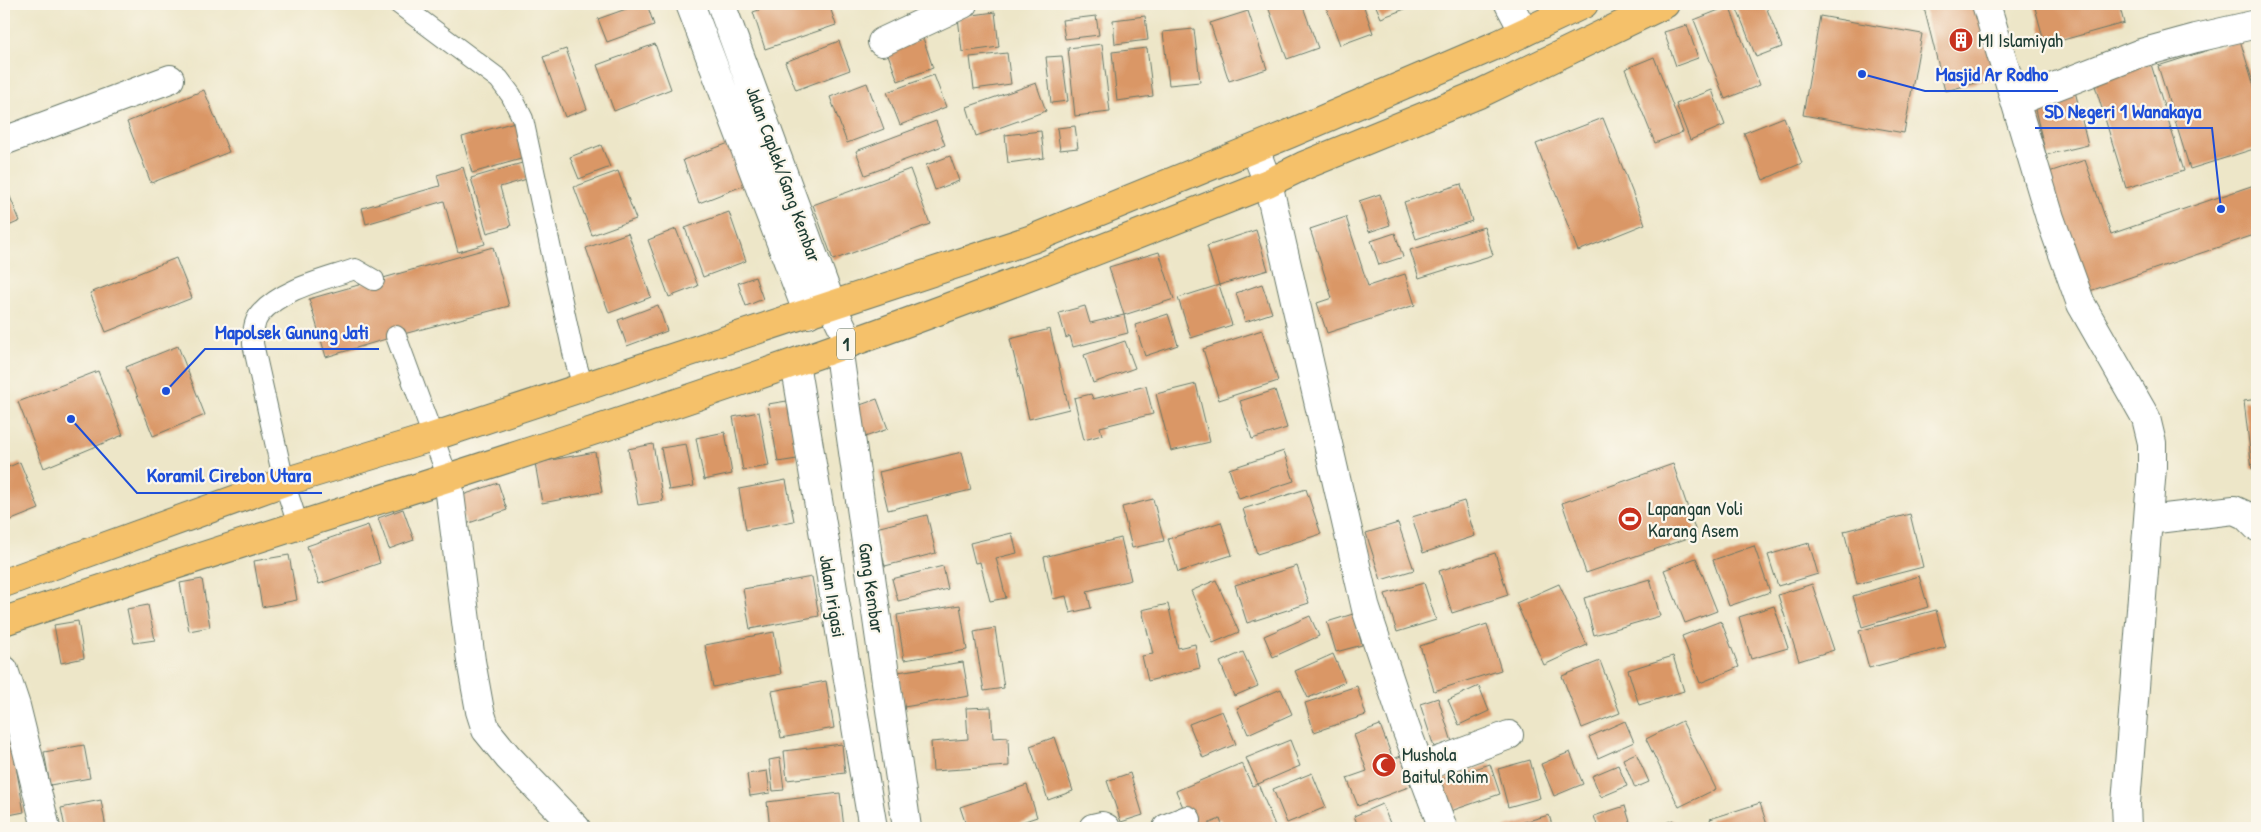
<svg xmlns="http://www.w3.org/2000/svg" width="2261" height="832" viewBox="0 0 2261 832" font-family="'Patrick Hand',sans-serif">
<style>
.building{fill:#da9766}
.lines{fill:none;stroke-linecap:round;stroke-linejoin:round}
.service-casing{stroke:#677868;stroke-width:22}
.minor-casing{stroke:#677868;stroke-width:30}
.trunk-casing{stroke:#677868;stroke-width:30}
.service{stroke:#fff;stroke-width:20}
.minor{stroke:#fff;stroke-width:28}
.trunk{stroke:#f5c16b;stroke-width:28}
.labels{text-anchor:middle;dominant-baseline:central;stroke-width:4.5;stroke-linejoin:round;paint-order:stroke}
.shield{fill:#fbf7ec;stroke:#61756b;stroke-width:1}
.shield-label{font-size:18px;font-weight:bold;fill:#1f3d34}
.poi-label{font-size:19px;fill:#1f3d34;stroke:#fbf7ec;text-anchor:start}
.street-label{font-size:19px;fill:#1f3d34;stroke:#fbf7ec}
.leader{fill:none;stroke:#1d4ed8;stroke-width:2}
.callout-dot{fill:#1d4ed8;stroke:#fbf7ec;stroke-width:2}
.callout-label{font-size:20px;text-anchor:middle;font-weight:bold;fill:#1d4ed8;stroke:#fbf7ec;stroke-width:4.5;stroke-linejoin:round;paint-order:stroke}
</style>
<rect width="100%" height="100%" fill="#fbf7ec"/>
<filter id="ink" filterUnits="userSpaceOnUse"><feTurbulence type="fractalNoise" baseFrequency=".02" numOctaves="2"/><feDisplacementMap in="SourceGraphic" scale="10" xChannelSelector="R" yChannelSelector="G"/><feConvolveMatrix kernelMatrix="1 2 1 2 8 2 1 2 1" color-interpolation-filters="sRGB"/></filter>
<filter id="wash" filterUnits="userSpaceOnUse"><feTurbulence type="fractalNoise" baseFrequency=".0096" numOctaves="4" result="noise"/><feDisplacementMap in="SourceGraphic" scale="20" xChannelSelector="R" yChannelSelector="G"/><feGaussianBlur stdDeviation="1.12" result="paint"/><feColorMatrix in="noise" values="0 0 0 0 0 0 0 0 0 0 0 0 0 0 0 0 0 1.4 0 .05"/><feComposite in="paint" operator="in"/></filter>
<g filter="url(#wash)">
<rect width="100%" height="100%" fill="#ede6c8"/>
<g id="blocks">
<path class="building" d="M640,4H647L654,25L607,42L598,19Z
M757,4H829L836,25L765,49L753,12L759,10Z
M1267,4H1302L1318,48L1287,59Z
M1325,4H1363L1373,33L1340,45Z
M1375,4H1418L1381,18Z
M1735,4H1765L1782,47L1756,57Z
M1923,4H1980L1999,77L1945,91Z
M2034,4H2119L2124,23L2045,45Z
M1729,6L1760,85L1725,99L1694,20Z
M1248,11L1267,69L1229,81L1210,23Z
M995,12L999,47L962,52L958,17Z
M1096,16L1099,35L1065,39L1062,20Z
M1145,16L1148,40L1115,44L1113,20Z
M1820,16L1922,34L1904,133L1803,115Z
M1687,25L1698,58L1676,66L1664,32Z
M1194,29L1200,82L1169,85L1163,32Z
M923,38L933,68L898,81L887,52Z
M2240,40L2257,96V148L2190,169L2158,66Z
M839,41L850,70L796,90L785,62Z
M655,44L671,89L614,111L597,65Z
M1102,44L1110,112L1075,116L1068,48Z
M1147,48L1153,96L1117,101L1112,52Z
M566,49L587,109L565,117L543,57Z
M1007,53L1011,84L974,89L970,57Z
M1062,56L1068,101L1051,103L1046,57Z
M1654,57L1683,132L1655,143L1625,69Z
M2150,61L2184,171L2126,188L2093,79Z
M934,75L946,107L900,125L887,92Z
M867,83L884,129L847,143L830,97Z
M1036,83L1046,111L976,136L967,107Z
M204,90L229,152L151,183L127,122Z
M1712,90L1725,125L1690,140L1676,104Z
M2075,91L2088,145L2046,155L2033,101Z
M1784,117L1802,163L1763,180L1744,133Z
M1603,118L1645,224L1578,251L1536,144Z
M518,121L528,157L472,173L462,137Z
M936,121L945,145L865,175L856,151Z
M1075,126L1078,148L1060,150L1057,128Z
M1041,131L1044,158L1008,163L1005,135Z
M729,143L745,185L699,203L683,160Z
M601,145L610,167L579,179L570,157Z
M950,156L959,181L935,190L926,165Z
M2085,160L2111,234L2257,184V234L2084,293L2043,174Z
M522,163L527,179L500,187L511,226L487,233L471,178Z
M463,167L485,244L458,252L444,201L366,224L362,208L440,186L437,175Z
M910,169L930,224L833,260L813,205Z
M618,171L636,219L592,235L574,187Z
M4,182L20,221L4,228Z
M1461,184L1472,221L1416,239L1404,202Z
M1380,194L1390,225L1369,232L1359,201Z
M729,212L746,261L703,277L685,228Z
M1346,217L1368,286L1405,274L1415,305L1327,333L1317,303L1332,298L1310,229Z
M1484,227L1493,255L1419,278L1410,250Z
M676,229L698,286L669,297L648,240Z
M1256,230L1268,270L1219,285L1207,246Z
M628,233L651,297L609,313L586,248Z
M1395,233L1403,257L1379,265L1371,241Z
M493,247L509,306L396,336L326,357L309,299Z
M1159,252L1174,299L1124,315L1109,267Z
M176,258L192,298L106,332L90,293Z
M755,277L763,299L746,306L738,283Z
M1262,284L1272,313L1245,322L1236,293Z
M1219,285L1232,325L1191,338L1178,298Z
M658,305L667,331L627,346L618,320Z
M1085,306L1090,323L1124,315L1128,333L1073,347L1070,336L1066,338L1059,313Z
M1168,314L1178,345L1145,356L1135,325Z
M1050,329L1069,409L1029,419L1010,339Z
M1262,330L1278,381L1219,400L1203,349Z
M1125,341L1135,368L1093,383L1084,355Z
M178,346L205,415L153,436L126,367Z
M98,371L123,435L44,468L18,402Z
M1196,384L1210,442L1171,451L1156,394Z
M1146,386L1153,414L1100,427L1102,435L1084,440L1074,398L1091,394L1093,399Z
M1275,390L1287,428L1252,439L1240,401Z
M877,399L888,429L859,439L849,409Z
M2257,399V468L2252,469L2244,401Z
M787,401L797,459L778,462L768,404Z
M759,412L769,466L743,470L733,417Z
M725,432L732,474L704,480L696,438Z
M653,444L663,501L638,505L628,449Z
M686,444L694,486L669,490L661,448Z
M1284,451L1294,481L1239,499L1229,469Z
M595,452L602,492L542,503L535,463Z
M962,452L971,490L888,510L879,472Z
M20,462L39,509L4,523V469Z
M1673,464L1697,535L1586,573L1562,503Z
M786,480L794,521L746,530L739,489Z
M498,483L507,510L466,524L457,497Z
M1306,489L1321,534L1257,554L1243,509Z
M1153,499L1164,541L1132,548L1122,507Z
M1464,501L1475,536L1423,553L1412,517Z
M403,509L414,540L389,549L378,518Z
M1910,514L1923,567L1857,584L1844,531Z
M927,515L936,553L885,566L876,528Z
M1221,522L1232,555L1178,572L1168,539Z
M1398,523L1414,570L1381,580L1366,533Z
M368,525L380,563L319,584L307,546Z
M1012,533L1017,553L996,558L1006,598L990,601L980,562L975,563L970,543Z
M1121,538L1131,580L1087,591L1091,608L1070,613L1066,596L1053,599L1044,557Z
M1809,543L1818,574L1778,586L1768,555Z
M1754,546L1770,592L1729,606L1713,560Z
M1495,553L1508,595L1452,613L1439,571Z
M289,555L297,600L262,607L254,561Z
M1696,558L1717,611L1685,623L1664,570Z
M943,566L948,589L898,601L892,579Z
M1297,566L1309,603L1247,623L1235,585Z
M1919,576L1928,607L1862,627L1853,596Z
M812,577L819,616L750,629L743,589Z
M202,579L210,627L189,631L180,583Z
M1650,579L1660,616L1594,635L1584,598Z
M1216,580L1239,632L1213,643L1191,591Z
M1424,583L1436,620L1397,632L1385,594Z
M1559,584L1587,645L1544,665L1516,603Z
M1812,584L1834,650L1799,661L1778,595Z
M1168,604L1178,648L1195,644L1200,668L1148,681L1142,656L1153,654L1142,610Z
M148,605L155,640L134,643L127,609Z
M960,605L967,650L904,660L897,615Z
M1774,606L1788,648L1751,659L1739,617Z
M1936,610L1946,647L1869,668L1859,631Z
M1353,614L1362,645L1336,652L1327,622Z
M1310,616L1319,636L1273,657L1264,636Z
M78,621L84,658L61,663L54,625Z
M1721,621L1739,667L1700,683L1682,636Z
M1487,624L1501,670L1434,691L1420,646Z
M995,628L1004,688L984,691L974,632Z
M774,632L781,674L713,687L705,645Z
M1243,652L1258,686L1234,696L1220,662Z
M1333,654L1345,682L1308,698L1295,671Z
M1673,656L1684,691L1639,705L1628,670Z
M1600,661L1620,713L1582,728L1562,676Z
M963,662L969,696L904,707L898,672Z
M826,681L834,728L781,738L772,691Z
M1357,686L1366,715L1314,732L1305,703Z
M1479,686L1489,711L1459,725L1448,700Z
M1281,689L1292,714L1248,734L1237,708Z
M1438,698L1452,742L1434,747L1420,704Z
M991,707L993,738L1008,737L1009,766L933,771L931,742L968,739L966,708Z
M1222,711L1236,744L1203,758L1189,724Z
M8,721L24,812L4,816V722Z
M1625,721L1634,742L1598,758L1589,737Z
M1682,721L1716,789L1679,807L1646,739Z
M1380,725L1393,759L1401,756L1411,786L1358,806L1347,778L1367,771L1354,735Z
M1055,737L1073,791L1048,800L1030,746Z
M1290,740L1300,766L1258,784L1246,758Z
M842,744L845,773L787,780L784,751Z
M84,745L90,778L50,785L44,752Z
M1570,752L1583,784L1554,796L1541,764Z
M1636,753L1649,782L1635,788L1623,759Z
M780,758L784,790L773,791L769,760Z
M1530,760L1540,798L1508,807L1498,769Z
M1242,763L1252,786L1258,784L1276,828H1223L1220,819L1198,828H1192L1176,791Z
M1490,764L1500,794L1445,813L1435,782Z
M1618,765L1627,786L1601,797L1592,776Z
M767,771L770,793L750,796L747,774Z
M1130,773L1143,815L1121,822L1107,781Z
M1312,773L1326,807L1287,823L1273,789Z
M1027,785L1037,817L1004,828H967L960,807Z
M840,793L844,828H770L767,802Z
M101,800L106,828H65L61,808Z
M1760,803L1768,828H1713L1710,819Z
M1382,804L1392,828H1359L1354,816Z
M1625,806L1632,828H1598L1594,816Z
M1549,815L1553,828H1503Z
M1673,820L1676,828H1656L1655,827Z"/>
</g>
</g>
<g filter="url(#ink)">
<use href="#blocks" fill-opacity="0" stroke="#677868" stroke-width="1"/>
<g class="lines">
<defs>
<path id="service" d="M399,4L499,79L511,95L523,119L574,357L583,386
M396,336L448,478
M298,525L284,482L253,344C253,334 253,322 260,314C283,288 324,280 355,269L374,280"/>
<path id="minor" d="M690,4L808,314
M721,4L832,306L850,343
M1509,4L1524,32
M1986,4L2050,218L2081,304L2146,418L2152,443V467L2126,804L2127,828
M882,42L963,4
M2015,102L2141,53L2196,38L2257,24
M4,141L170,79
M1255,149L1268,183L1366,609L1406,729L1443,828
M838,347L907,828
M795,363L873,828
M448,478L471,661L480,711L486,730L508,757L576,828
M2148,520L2234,510L2245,515L2257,527
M4,670L16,706L46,828
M1420,768L1509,735
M1093,828L1102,826L1106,828
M1167,828L1187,820"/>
<path id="trunk" d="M4,583L284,482L432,437L1032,239L1289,134L1499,44L1584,4
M4,621C267,533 534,454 796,362C955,307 1112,245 1268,183L1303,166L1479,94L1665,4"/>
</defs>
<use href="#service" class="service-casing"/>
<use href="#minor" class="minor-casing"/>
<use href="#trunk" class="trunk-casing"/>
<use href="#service" class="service"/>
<use href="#minor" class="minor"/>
<use href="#trunk" class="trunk"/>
</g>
</g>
<defs>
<symbol id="building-disc" viewBox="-11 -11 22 22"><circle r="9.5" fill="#c8321e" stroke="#fbf7ec"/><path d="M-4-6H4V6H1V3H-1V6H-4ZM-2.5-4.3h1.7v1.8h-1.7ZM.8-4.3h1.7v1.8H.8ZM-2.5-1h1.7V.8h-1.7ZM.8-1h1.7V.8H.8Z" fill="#fff"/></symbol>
<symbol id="stadium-disc" viewBox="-11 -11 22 22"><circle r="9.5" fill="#c8321e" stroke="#fbf7ec"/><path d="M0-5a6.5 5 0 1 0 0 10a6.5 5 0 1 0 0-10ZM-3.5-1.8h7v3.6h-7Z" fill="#fff"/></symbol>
<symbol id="mosque-disc" viewBox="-11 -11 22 22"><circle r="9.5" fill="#c8321e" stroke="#fbf7ec"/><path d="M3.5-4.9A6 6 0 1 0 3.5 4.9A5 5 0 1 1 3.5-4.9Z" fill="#fff"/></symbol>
</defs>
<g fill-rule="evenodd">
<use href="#building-disc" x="1947" y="26" width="28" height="28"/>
<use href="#stadium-disc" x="1616" y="505" width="28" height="28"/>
<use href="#mosque-disc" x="1370" y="751" width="28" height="28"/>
</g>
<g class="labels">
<rect class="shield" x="837" y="328.5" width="18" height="31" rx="4"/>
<g class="shield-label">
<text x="846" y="344">1</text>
</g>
<g class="poi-label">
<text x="1978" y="40">MI Islamiyah</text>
<text x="1648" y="508">Lapangan Voli<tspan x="1648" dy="22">Karang Asem</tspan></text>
<text x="1402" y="754">Mushola<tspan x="1402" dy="22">Baitul Rohim</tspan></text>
</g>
<g class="street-label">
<text transform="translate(784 174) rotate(70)">Jalan Caplek/Gang Kembar</text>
<text transform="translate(872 588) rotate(82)">Gang Kembar</text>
<text transform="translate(833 596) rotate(81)">Jalan Irigasi</text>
</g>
</g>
<path class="leader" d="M1862 74L1925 91H2058M2221 209L2212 128H2035M166 391L205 349H379M71 419L137 493H322"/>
<g class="callout-dot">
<circle cx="1862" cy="74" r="5"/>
<circle cx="2221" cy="209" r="5"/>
<circle cx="166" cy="391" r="5"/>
<circle cx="71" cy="419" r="5"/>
</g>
<g class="callout-label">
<text x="1992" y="81">Masjid Ar Rodho</text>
<text x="2123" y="118">SD Negeri 1 Wanakaya</text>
<text x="292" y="339">Mapolsek Gunung Jati</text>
<text x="229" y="482">Koramil Cirebon Utara</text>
</g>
<rect width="2261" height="832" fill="none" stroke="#fbf7ec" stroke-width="20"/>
</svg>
